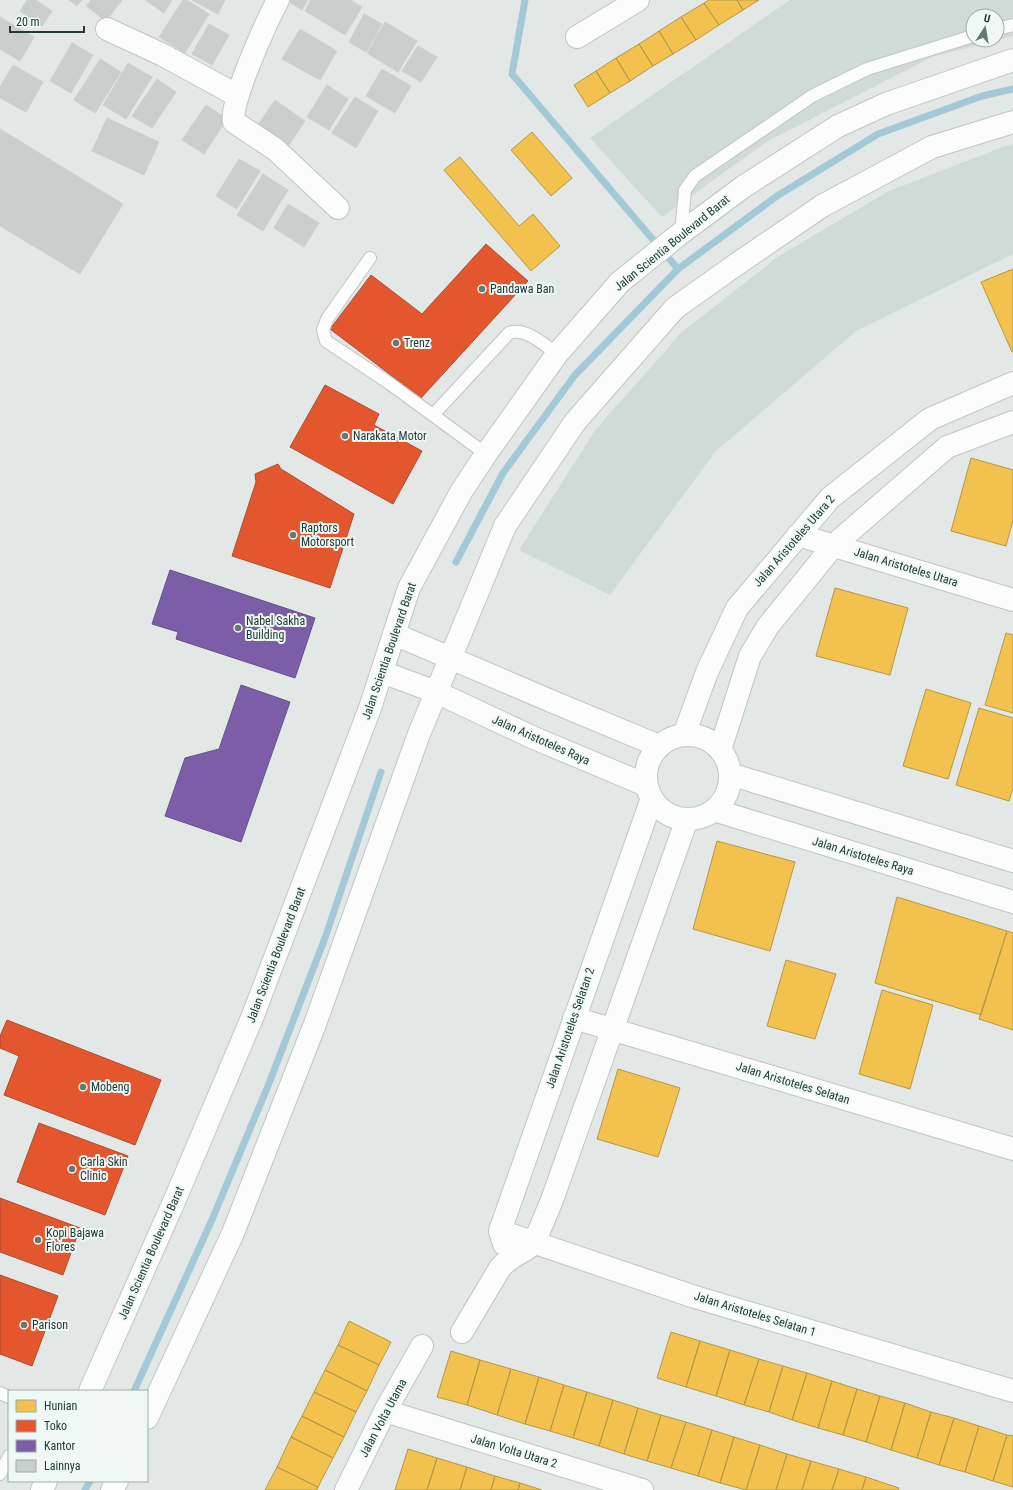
<svg xmlns="http://www.w3.org/2000/svg" width="1013" height="1490" viewBox="0 0 1013 1490" font-family="'Roboto Condensed',sans-serif">
<style>
.built{fill:#d0dad6;fill-rule:evenodd}
.homes{fill:#f2c14e;stroke:#b39947}
.shops{fill:#e4572e;stroke:#a94f31}
.offices{fill:#7b5ea7;stroke:#605485}
.lines{fill:none;stroke-linecap:round;stroke-linejoin:round}
.stream{stroke:#a3c9d7;stroke-width:7}
.building{fill:#cacfce;stroke:#cbd1cf}
.service-casing{stroke:#c0c5c3;stroke-width:14}
.minor-casing{stroke:#c0c5c3;stroke-width:24}
.tertiary-casing{stroke:#c0c5c3;stroke-width:24}
.service{stroke:#fbfcfb;stroke-width:12}
.minor{stroke:#fbfcfb;stroke-width:22}
.tertiary{stroke:#fbfcfb;stroke-width:22}
.poi-dot{fill:#647874;stroke:#f0f8f5;stroke-width:1.5}
.labels{text-anchor:middle;dominant-baseline:central;stroke-width:4;stroke-linejoin:round;paint-order:stroke}
.street-label{font-size:12px;fill:#203b37;stroke:#f0f8f5}
.poi-label{font-size:12px;fill:#203b37;stroke:#f0f8f5;text-anchor:start}
</style>
<rect width="100%" height="100%" fill="#e3e8e6"/>
<path class="built" d="M790,0H1013V36L932,57L768,141L662,217L590,138ZM973,16H997V40H973Z
M1013,144V254L856,331L715,452L610,595L519,550L596,429L682,332L779,256L889,191L1005,146Z"/>
<path class="homes" d="M709,0H737L743,10L719,25L704,3Z
M737,0H759L743,10Z
M704,3L719,25L696,40L681,17Z
M681,17L696,40L673,54L659,31Z
M659,31L673,54L653,66L639,44Z
M639,44L653,66L630,81L616,58Z
M616,58L630,81L610,93L596,71Z
M596,71L610,93L588,107L574,85Z
M532,132L572,178L551,196L511,150Z
M460,157L519,226L533,214L560,246L531,271L444,170Z
M1013,269V352H1012L981,282Z
M971,458L1013,470V520L1006,546L951,531Z
M835,588L908,608L890,675L816,656Z
M1006,633L1013,635V713L985,705Z
M926,689L971,703L948,779L903,766Z
M979,708L1013,718V788L1009,801L956,785Z
M717,841L795,862L770,951L693,929Z
M897,897L1007,931L981,1015L875,983Z
M1007,931L1013,933V1030L979,1019Z
M786,960L836,974L815,1039L767,1026Z
M882,990L933,1005L910,1089L859,1074Z
M618,1069L680,1088L658,1157L597,1139Z
M349,1321L391,1342L379,1365L338,1345Z
M671,1332L700,1341L686,1387L657,1378Z
M700,1341L730,1350L716,1396L686,1387Z
M338,1345L379,1365L367,1391L325,1370Z
M730,1350L759,1359L744,1405L716,1396Z
M451,1351L480,1360L467,1405L437,1397Z
M759,1359L783,1366L769,1412L744,1405Z
M480,1360L511,1369L497,1415L467,1405Z
M783,1366L807,1373L792,1420L769,1412Z
M511,1369L539,1377L525,1424L497,1415Z
M325,1370L367,1391L356,1412L314,1392Z
M807,1373L832,1381L818,1428L792,1420Z
M539,1377L564,1385L550,1431L525,1424Z
M832,1381L857,1389L843,1435L818,1428Z
M564,1385L587,1392L573,1438L550,1431Z
M857,1389L880,1396L866,1442L843,1435Z
M314,1392L356,1412L344,1437L302,1416Z
M587,1392L613,1400L599,1446L573,1438Z
M880,1396L905,1403L891,1450L866,1442Z
M613,1400L638,1408L624,1454L599,1446Z
M905,1403L931,1412L917,1458L891,1450Z
M638,1408L661,1415L647,1461L624,1454Z
M931,1412L954,1418L939,1465L917,1458Z
M661,1415L686,1422L671,1468L647,1461Z
M302,1416L344,1437L333,1458L291,1437Z
M954,1418L979,1426L965,1472L939,1465Z
M686,1422L712,1430L698,1476L671,1468Z
M979,1426L1007,1435L993,1481L965,1472Z
M712,1430L734,1437L720,1483L698,1476Z
M1007,1435L1013,1436V1487L993,1481Z
M291,1437L333,1458L318,1487L277,1467Z
M734,1437L760,1445L746,1490L720,1483Z
M760,1445L787,1454L776,1490H746Z
M408,1449L437,1458L427,1490H395Z
M787,1454L811,1461L802,1490H776Z
M437,1458L467,1467L460,1490H427Z
M811,1461L839,1469L832,1490H802Z
M277,1467L318,1487L317,1490H265Z
M467,1467L495,1476L491,1490H460Z
M839,1469L866,1477L862,1490H832Z
M495,1476L520,1483L518,1490H491Z
M866,1477L899,1488L898,1490H862Z
M520,1483L542,1490H518Z"/>
<path class="shops" d="M486,244L528,281L421,398L330,329L371,275L422,314Z
M325,385L379,414L374,425L422,451L393,504L290,447Z
M278,464L281,469L354,514L330,588L232,556L256,482L255,474Z
M7,1020L161,1080L135,1145L4,1095L19,1056L0,1048V1036Z
M39,1123L128,1156L105,1215L17,1182Z
M0,1198L80,1228L63,1275L0,1252Z
M0,1275L58,1296L32,1366L0,1354Z"/>
<path class="offices" d="M170,570L315,618L295,678L176,639L178,632L152,624Z
M241,685L290,702L241,842L165,816L185,758L219,749Z"/>
<g class="lines">
<path class="stream" d="M525,0L512,74L678,269
M456,562L503,473L575,375L678,269L777,196L878,134L982,96L1013,89
M134,1391L211,1222L268,1086L325,938L381,772
M85,1490L90,1481"/>
</g>
<path class="building" d="M27,0H36L52,11L42,26L20,11Z
M69,0H82L77,6Z
M91,0H122L106,21L86,6Z
M145,0H172L164,13Z
M183,0H187L209,14L185,53L159,37Z
M192,0H225L218,14Z
M286,0H308L302,10Z
M311,0H350L362,7L345,35L305,11Z
M364,14L382,24L366,52L349,42Z
M0,17L34,37L20,61L0,49Z
M385,22L417,41L398,72L367,53Z
M209,24L229,35L212,65L192,54Z
M300,29L337,51L320,80L282,59Z
M72,43L93,55L71,93L50,81Z
M418,46L437,57L421,82L402,71Z
M100,59L121,72L95,113L74,100Z
M128,63L152,77L126,119L103,105Z
M13,65L43,82L26,112L0,98V87Z
M382,69L411,86L395,113L366,96Z
M157,79L176,92L152,128L132,116Z
M327,85L348,99L329,130L307,117Z
M355,97L378,111L356,148L332,133Z
M275,100L305,121L289,145L259,123Z
M206,105L227,119L204,154L182,140Z
M107,118L159,142L144,175L92,151Z
M0,129L123,204L80,274L0,226Z
M239,159L260,171L237,209L216,196Z
M263,174L288,190L263,231L237,215Z
M288,204L319,223L304,247L274,228Z"/>
<g class="lines">
<defs>
<path id="service" d="M997,29L1013,25
M681,233L685,190L695,176L812,96L867,69L973,36
M370,258L327,319L323,330L326,341L389,383L486,454
M433,415L509,333C526,327 544,345 557,354
M0,1393L9,1397
M0,1474L9,1456"/>
<path id="minor" d="M278,0C268,19 228,105 234,122L275,149L338,208
M107,29L163,55L238,96
M577,37L638,0
M798,535L1013,600
M394,634L551,701L659,746
M382,672L436,692L534,738L646,785
M684,735L707,672L737,608L830,498L930,419L1013,383
M646 777a42 42 0 1 1 84 0a42 42 0 1 1-84 0Z
M720,750L750,656L768,626L834,545L947,447L1013,422
M730,774L1013,861
M714,810L1013,902
M574,1018L1013,1149
M500,1231L695,1297L1013,1391
M504,1244L500,1231L652,798
M462,1332L500,1268C510,1256 523,1253 534,1243L552,1200L687,819
M385,1411L642,1490
M346,1490L385,1411L422,1346"/>
<path id="tertiary" d="M90,1391L176,1197L252,1018L370,708L409,588L461,492L486,454L557,354L620,282L681,233L743,187L838,126L886,104L1013,60
M147,1418L233,1233L315,1024L419,734L505,526L575,422L675,308L737,264L822,206L932,147L1013,122
M42,1490L46,1481
M112,1490L117,1481"/>
</defs>
<use href="#service" class="service-casing"/>
<use href="#minor" class="minor-casing"/>
<use href="#tertiary" class="tertiary-casing"/>
<use href="#service" class="service"/>
<use href="#minor" class="minor"/>
<use href="#tertiary" class="tertiary"/>
</g>
<g class="poi-dot">
<circle cx="482" cy="289" r="4"/>
<circle cx="396" cy="343" r="4"/>
<circle cx="345" cy="436" r="4"/>
<circle cx="293" cy="535" r="4"/>
<circle cx="238" cy="628" r="4"/>
<circle cx="83" cy="1087" r="4"/>
<circle cx="72" cy="1169" r="4"/>
<circle cx="38" cy="1240" r="4"/>
<circle cx="24" cy="1325" r="4"/>
</g>
<g class="labels">
<g class="street-label">
<text transform="translate(672 243) rotate(-39)">Jalan Scientia Boulevard Barat</text>
<text transform="translate(794 541) rotate(-49)">Jalan Aristoteles Utara 2</text>
<text transform="translate(906 567) rotate(17)">Jalan Aristoteles Utara</text>
<text transform="translate(389 651) rotate(-71)">Jalan Scientia Boulevard Barat</text>
<text transform="translate(541 740) rotate(24)">Jalan Aristoteles Raya</text>
<text transform="translate(863 856) rotate(17)">Jalan Aristoteles Raya</text>
<text transform="translate(276 955) rotate(-69)">Jalan Scientia Boulevard Barat</text>
<text transform="translate(570 1028) rotate(-71)">Jalan Aristoteles Selatan 2</text>
<text transform="translate(793 1083) rotate(17)">Jalan Aristoteles Selatan</text>
<text transform="translate(151 1253) rotate(-66)">Jalan Scientia Boulevard Barat</text>
<text transform="translate(755 1314) rotate(17)">Jalan Aristoteles Selatan 1</text>
<text transform="translate(383 1418) rotate(-62)">Jalan Volta Utama</text>
<text transform="translate(514 1451) rotate(17)">Jalan Volta Utara 2</text>
</g>
<g class="poi-label">
<text x="490" y="289">Pandawa Ban</text>
<text x="404" y="343">Trenz</text>
<text x="353" y="436">Narakata Motor</text>
<text x="301" y="528">Raptors<tspan x="301" dy="14">Motorsport</tspan></text>
<text x="246" y="621">Nabel Sakha<tspan x="246" dy="14">Building</tspan></text>
<text x="91" y="1087">Mobeng</text>
<text x="80" y="1162">Carla Skin<tspan x="80" dy="14">Clinic</tspan></text>
<text x="46" y="1233">Kopi Bajawa<tspan x="46" dy="14">Flores</tspan></text>
<text x="32" y="1325">Parison</text>
</g>
</g>
<rect x="8" y="1390" width="140" height="92" fill="#f0f8f5" stroke="#9daca9"/>
<rect x="16" y="1400" width="20" height="12" fill="#f2c14e" stroke="#9daca9"/>
<text x="44" y="1410" font-size="12" fill="#203b37">Hunian</text>
<rect x="16" y="1420" width="20" height="12" fill="#e4572e" stroke="#9daca9"/>
<text x="44" y="1430" font-size="12" fill="#203b37">Toko</text>
<rect x="16" y="1440" width="20" height="12" fill="#7b5ea7" stroke="#9daca9"/>
<text x="44" y="1450" font-size="12" fill="#203b37">Kantor</text>
<rect x="16" y="1460" width="20" height="12" fill="#cacfce" stroke="#9daca9"/>
<text x="44" y="1470" font-size="12" fill="#203b37">Lainnya</text>
<g transform="translate(985 28) rotate(12)"><circle r="19" fill="#f0f8f5" stroke="#9daca9"/>
<path d="M0-3L7 15L0 10L-7 15Z" fill="#647874"/>
<text y="-6" font-size="11" font-weight="bold" text-anchor="middle" fill="#203b37">U</text>
</g>
<path d="M10 26v6h74v-6" fill="none" stroke="#203b37" stroke-width="2"/>
<text x="16" y="26" font-size="12" fill="#203b37" stroke="#f0f8f5" stroke-width="3" paint-order="stroke">20 m</text>
</svg>
